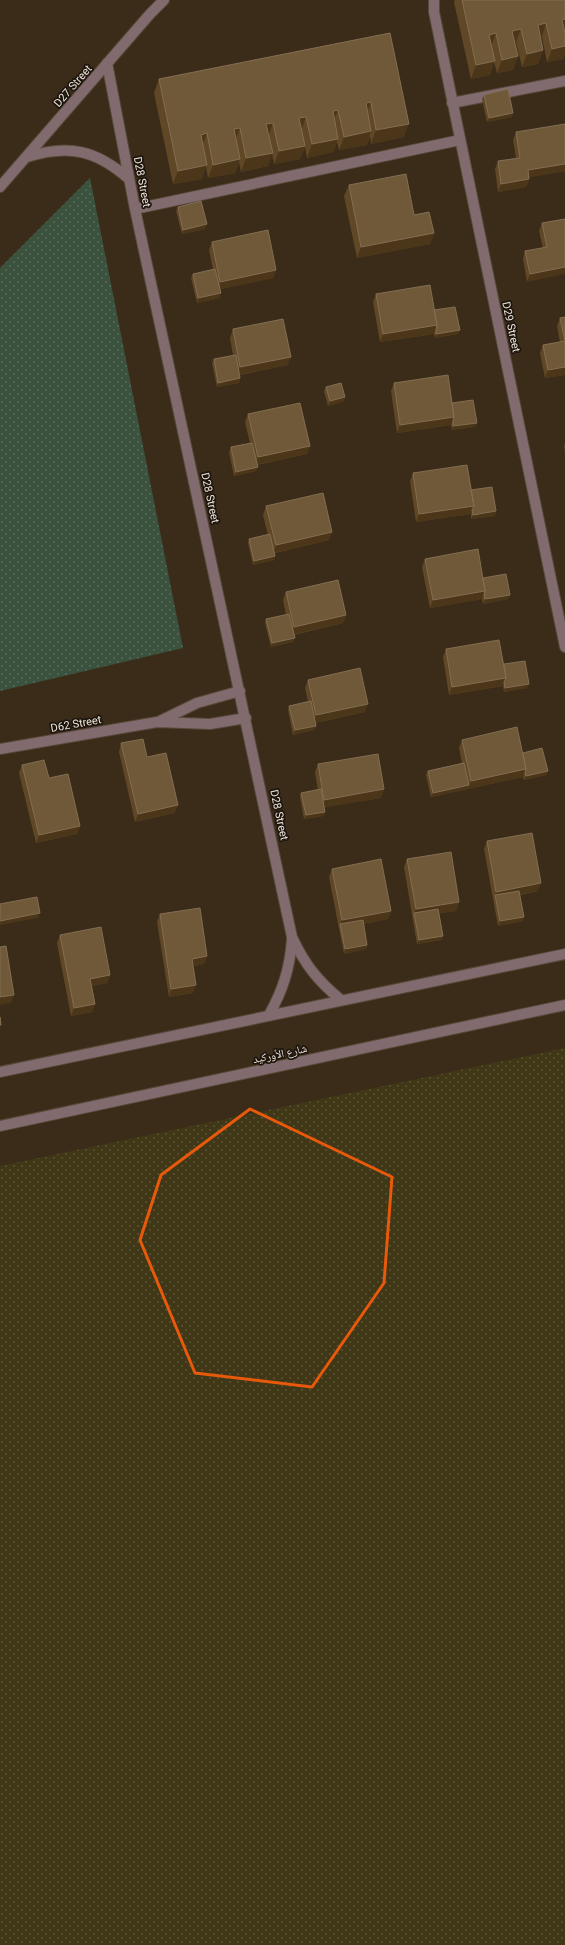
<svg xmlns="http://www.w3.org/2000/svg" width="565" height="1945" viewBox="0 0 565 1945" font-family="Roboto,'Noto Naskh Arabic',sans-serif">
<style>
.sand{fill:url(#sand-dots)}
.park{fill:url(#park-dots)}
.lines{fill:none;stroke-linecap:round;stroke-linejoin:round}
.minor-casing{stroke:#584939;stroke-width:12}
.minor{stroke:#816b6f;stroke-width:10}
.wall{fill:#604826}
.shaded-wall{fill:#4b3619}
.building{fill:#6f5939;stroke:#836e52}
.marked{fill:none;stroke:#e8590c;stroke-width:3;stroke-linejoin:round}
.labels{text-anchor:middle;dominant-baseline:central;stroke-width:3.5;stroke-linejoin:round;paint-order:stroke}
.street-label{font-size:11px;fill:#eee4d9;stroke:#1d160e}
</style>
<defs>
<pattern id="sand-dots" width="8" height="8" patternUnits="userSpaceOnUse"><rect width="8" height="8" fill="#3f3716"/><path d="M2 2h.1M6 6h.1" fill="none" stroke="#5b5437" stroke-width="1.8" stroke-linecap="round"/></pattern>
<pattern id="park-dots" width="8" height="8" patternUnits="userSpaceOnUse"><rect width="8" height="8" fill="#3b523f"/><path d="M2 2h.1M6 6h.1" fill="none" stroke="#586b5a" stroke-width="1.8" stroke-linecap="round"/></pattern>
</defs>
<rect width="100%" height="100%" fill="#3b2c1a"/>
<path class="sand" d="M565,1048V1945H0V1166Z"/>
<path class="park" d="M90,178L183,648L0,691V268Z"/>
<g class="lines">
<defs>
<path id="minor" d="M434,0V12L565,647
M107,63L135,209L292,937C305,965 318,981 341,1000
M452,103L565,81
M27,157C69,144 96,150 129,179
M0,187L150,14L164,0
M135,209L460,140
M158,722L197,703L240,691
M0,749L157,722L210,724L246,718
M269,1015C283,990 290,968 292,939
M0,1072L565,954
M0,1126L565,1005"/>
</defs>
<use href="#minor" class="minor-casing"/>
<use href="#minor" class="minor"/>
</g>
<path class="wall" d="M455,0H565V53L563,59L547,62L542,37H540L543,50L538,64L522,67L516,42L515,43L518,56L513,70L497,73L494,62L490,75L471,79L454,2Z
M390,33L404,137L371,144L370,136L367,145L339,150L337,142L333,152L307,158L305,147L300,159L274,164L272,154L268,166L241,172L239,162L235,173L208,178L206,167L202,179L173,184L154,93L159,79Z
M484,95L512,117L487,122L482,99Z
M565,124V171L529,177V179L526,187L498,192L495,169L498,161L516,158L513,140L516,132Z
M349,185L414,215L434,233L430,244L357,258L344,196Z
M178,207L205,229L182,234L176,211Z
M565,219L527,282L523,259L525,251L543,248L539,231L542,223Z
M212,242L276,270L273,278L220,289V298L197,303L191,278L193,274L213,269L209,250Z
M376,294L434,310L460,330L458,334L435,338L434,334L380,342L373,302Z
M565,317V375L545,378L540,353L543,345L560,342L557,326L560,318Z
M233,329L288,365L240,375L239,383L217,387L212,363L214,359L233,355L230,338Z
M394,383L452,403L477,423L475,427L452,430L451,425L397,433L391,391Z
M326,387L345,397L344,401L328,406L324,391Z
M248,414L310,446L307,454L257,465L256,471L234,476L229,452L231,447L250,443L245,422Z
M565,443V452L564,446Z
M413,473L471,490L496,511L495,516L471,519V514L416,522L410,481Z
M266,506L332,532L329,540L275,553L274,560L253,565L248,543L249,539L268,535L263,515Z
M425,559L483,578L508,599L483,604L482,599L430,608L422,567Z
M286,592L346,615L343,623L294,635L293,642L271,647L265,623L266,619L286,615L283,600Z
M446,649L504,664L527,688L504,692L503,686L449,695L443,657Z
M308,680L365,712L315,723L316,726L314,730L293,735L288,710L289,706L308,701L305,688Z
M462,740L523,753L548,771L546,775L524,780L523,777L431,797L426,775L428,771L462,763L459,748Z
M121,743L147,757L175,813L135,822L119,752Z
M318,764L384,789L381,798L324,807L325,812L323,816L304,819L300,797L301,793L318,790L315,772Z
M22,765L49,778L80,826L77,834L36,843L19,773Z
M487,841L538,891L520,895L523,921L498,926L484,849Z
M407,859L459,902L456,911L439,913L443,936L441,940L417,944L404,867Z
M332,869L391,911L388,919L363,924L367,945L366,949L344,954L329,877Z
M160,914L207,956L204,964L193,966V993L169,997L157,922Z
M60,935L110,975L107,983L92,986L95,1004L92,1012L71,1016L57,943Z"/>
<path class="shaded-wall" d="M565,19V32L562,20Z
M546,23L542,37L533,39L538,25Z
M521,29L516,42L508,44L512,31Z
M496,33L491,47L489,35Z
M565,46V53L563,59L547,62L552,49Z
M543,50L538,64L522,67L527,54Z
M518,56L513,70L497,73L502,60Z
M495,61L490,75L471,79L476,65Z
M371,102L366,116V103Z
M338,110L333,123V111Z
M513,113L512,117L487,122L489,118Z
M306,117L301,131L299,118Z
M273,123L268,137L266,124Z
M409,124L404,137L371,144L376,130Z
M240,128L235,141L234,129Z
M371,131L367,145L339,150L344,137Z
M207,133L202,147L201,135Z
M338,139L333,152L307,158L312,144Z
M305,146L300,159L274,164L279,151Z
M273,153L268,166L241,172L246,158Z
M240,159L235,173L208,178L213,165Z
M565,164V171L525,178L528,170Z
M207,165L202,179L173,184L178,171Z
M529,179L526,187L498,192L501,184Z
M207,224L205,229L182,234L183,230Z
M434,233L430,244L357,258L361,247Z
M565,267V274L527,282L530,274Z
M276,270L273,278L218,290L220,282Z
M221,293L220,298L197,303L198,298Z
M437,325L434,334L380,342L383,334Z
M460,330L458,334L435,338L436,334Z
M291,357L288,365L237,375L240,367Z
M565,367V375L545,378L548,370Z
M240,378L239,383L217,387L218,383Z
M345,397L344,401L328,406L330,401Z
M454,417L451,425L397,433L400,425Z
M477,423L475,427L452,430L453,426Z
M310,446L307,454L255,465L258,457Z
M258,467L256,471L234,476L236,472Z
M474,506L471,514L416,522L419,514Z
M496,511L495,516L471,519L473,515Z
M332,532L329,540L273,553L276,545Z
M275,556L274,560L253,565L254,561Z
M485,591L482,599L430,608L433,600Z
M510,595L508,599L483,604L485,599Z
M346,615L343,623L291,635L294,627Z
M295,638L293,642L271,647L272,643Z
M506,678L503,686L449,695L452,687Z
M529,684L527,688L504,692L505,688Z
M368,704L365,712L313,723L316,715Z
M316,726L314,730L293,735L295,730Z
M526,769L523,777L431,797L433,793L469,785L471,781Z
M548,771L546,775L524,780L526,776Z
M384,789L381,798L322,808L324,800Z
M178,805L175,813L135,822L138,814Z
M325,812L323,816L304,819L306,815Z
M80,826L77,834L36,843L39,835Z
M541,883L538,891L495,899V895L493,900L496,892Z
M459,902L456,911L415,917L414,913L416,909Z
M391,911L388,919L341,928L340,924L342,920Z
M40,913L38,918L0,925V921Z
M524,917L523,921L498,926L500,921Z
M443,936L441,940L417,944L419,940Z
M367,945L366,949L344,954L345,949Z
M207,956L204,964L189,967L192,959Z
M110,975L107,983L87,987L90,979Z
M196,985L193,993L169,997L171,989Z
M14,995L11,1003L0,1005V997Z
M95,1004L92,1012L71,1016L74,1008Z"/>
<path class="building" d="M462,0H565V19L562,20L565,33V46L552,49L546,23L538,25L543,50L527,54L521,29L512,31L518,56L502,60L496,33L489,35L495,61L476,65Z
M390,33L409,124L376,130L371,102L366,103L371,131L344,137L338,110L333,111L338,139L312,144L306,117L299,118L305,146L279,151L273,123L266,124L273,153L246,158L240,128L234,129L240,159L213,165L207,133L201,135L207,165L178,171L159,79Z
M508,89L513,113L489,118L484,95Z
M565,124V164L528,170L529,179L501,184L498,161L520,158L516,132Z
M406,174L414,215L429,212L434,233L361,247L349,185Z
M201,201L207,224L183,230L178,207Z
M565,219V267L530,274L525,251L547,247L542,223Z
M268,230L276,270L220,282L212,242Z
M215,269L221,293L198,298L193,274Z
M430,285L437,325L383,334L376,294Z
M455,307L460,330L436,334V330L437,325L434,310Z
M565,317V367L548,370L543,345L565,341L560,318Z
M283,319L291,357L240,367L233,329Z
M236,355L240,378L218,383L214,359Z
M448,375L454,417L400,425L394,383Z
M341,383L345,397L330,401L326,387Z
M473,400L477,423L453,426V421L454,417L452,403Z
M300,403L310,446L258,457L248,414Z
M252,443L258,467L236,472L231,447Z
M467,465L474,506L419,514L413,473Z
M492,487L496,511L473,515L472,510L474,506L471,490Z
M323,493L332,532L276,545L266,506Z
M270,534L275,556L254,561L249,539Z
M478,549L485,591L433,600L425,559Z
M506,574L510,595L485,599L484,594L485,591L483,578Z
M338,580L346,615L294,627L286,592Z
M289,614L295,638L272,643L266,619Z
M499,640L506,678L452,687L446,649Z
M525,661L529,684L505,688L504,682L506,678L504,664Z
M360,668L368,704L316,715L308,680Z
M311,701L316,726L295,730L289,706Z
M517,727L526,769L471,781L462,740Z
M143,739L147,757L166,753L178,805L138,814L121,743Z
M542,748L548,771L526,776L525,773L526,769L523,753Z
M378,754L384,789L324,800L318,764Z
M44,760L49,778L68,774L80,826L39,835L22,765Z
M464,763L469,785L433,793L428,771Z
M321,789L325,812L306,815L301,793Z
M532,833L541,883L496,892L487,841Z
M451,852L459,902L416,909L407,859Z
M381,859L391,911L342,920L332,869Z
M519,891L524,917L500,921L495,895Z
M37,897L40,913L0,921V904Z
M200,908L207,956L192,959L196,985L171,989L160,914Z
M438,909L443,936L419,940L414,913Z
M363,920L367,945L345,949L340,924Z
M101,927L110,975L90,979L95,1004L74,1008L60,935Z
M6,946L14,995L0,997V947Z
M0,1017L1,1025H0Z"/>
<path class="marked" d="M250,1109L392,1177L384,1283L312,1387L195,1373L140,1240L161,1175Z"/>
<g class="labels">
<g class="street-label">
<text transform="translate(73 86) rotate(-49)">D27 Street</text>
<text transform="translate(142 182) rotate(79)">D28 Street</text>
<text transform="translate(511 327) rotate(78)">D29 Street</text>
<text transform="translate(210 498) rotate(78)">D28 Street</text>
<text transform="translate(76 724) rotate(-10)">D62 Street</text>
<text transform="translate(279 815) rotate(78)">D28 Street</text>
<text transform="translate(280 1054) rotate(-12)">شارع الأوركيد</text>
</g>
</g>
</svg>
